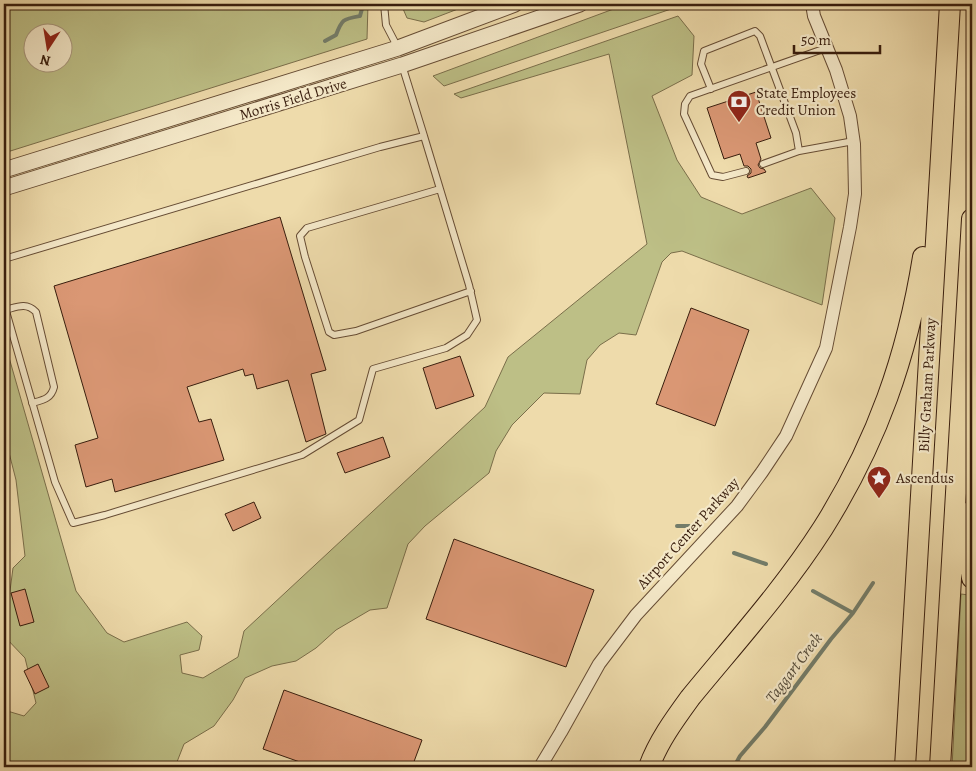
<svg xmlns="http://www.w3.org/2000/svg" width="976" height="771" viewBox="0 0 976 771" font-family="Alegreya,serif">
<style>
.green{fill:#bdbf86;stroke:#7a6e4a;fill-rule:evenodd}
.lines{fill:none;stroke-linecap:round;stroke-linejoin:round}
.stream{stroke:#737c69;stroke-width:4}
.building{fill:#da9774;stroke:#381d0d}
.service-casing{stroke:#664c34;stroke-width:8}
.minor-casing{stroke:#664c34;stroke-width:14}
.tertiary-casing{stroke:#664c34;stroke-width:17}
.trunk-casing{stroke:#381d0d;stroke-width:22}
.service{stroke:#f4e8c8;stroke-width:6}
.minor{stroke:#f4e8c8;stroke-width:12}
.tertiary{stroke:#f4e8c8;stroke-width:15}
.trunk{stroke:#eedbab;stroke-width:20}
.labels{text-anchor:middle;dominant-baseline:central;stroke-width:4.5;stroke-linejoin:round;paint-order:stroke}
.poi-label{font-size:15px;fill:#381d0d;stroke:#f4e8c8;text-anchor:start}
.street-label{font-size:15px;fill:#381d0d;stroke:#f4e8c8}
.water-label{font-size:16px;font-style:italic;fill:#554c3b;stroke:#f4e8c8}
</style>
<rect width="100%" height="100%" fill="#eedbab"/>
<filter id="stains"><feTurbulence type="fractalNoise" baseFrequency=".004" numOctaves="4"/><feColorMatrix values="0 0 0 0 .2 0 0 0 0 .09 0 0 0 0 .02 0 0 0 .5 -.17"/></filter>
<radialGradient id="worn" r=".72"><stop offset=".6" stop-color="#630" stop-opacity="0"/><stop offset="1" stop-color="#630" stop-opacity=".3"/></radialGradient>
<path class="green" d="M4,4H368L367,39L4,153ZM32,32H62V62H32Z
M401,4H471L424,22L407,18Z
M627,4H678L677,7L444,86L433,76Z
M678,16L694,36L692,75L652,96L677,160L701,197L742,214L811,188L835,218L822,305L682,251L671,253L662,262L636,335L619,333L600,345L587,360L580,394L544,393L512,425L496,451L489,473L425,526L408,544L387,608L370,610L336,630L316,648L296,661L272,666L245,678L233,700L214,726L184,744L175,767H4V710L24,716L36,703L25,658L4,636L13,568L25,556L16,480L4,433V340L76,591L107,633L124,642L187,622L202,636L199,650L180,655L182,673L203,678L238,657L244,631L485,407L508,357L647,244L609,54L461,98L454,94Z
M961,594L969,595L972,614V767H952Z"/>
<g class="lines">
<path class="stream" d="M325,41L336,35C342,19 343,19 360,16L363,5L365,4
M677,526H690
M734,553L766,564
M813,591L853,613
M734,767L740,756L765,727L831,639L853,613L873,583"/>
</g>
<path class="building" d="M756,92L771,138L756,143L761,159L758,165L760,168L764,169L766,172L748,178L747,176L751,173V169L748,166H744L740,154L724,159L707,108Z
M280,217L326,370L311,374L326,434L306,442L288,380L257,389L253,374L245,376L243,369L187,387L199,422L211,419L224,460L115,492L112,479L86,487L75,445L98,438L54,286Z
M691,308L749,330L715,426L656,404Z
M460,356L474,396L436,409L423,368Z
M383,437L390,457L345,473L337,453Z
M254,502L261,518L233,531L225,514Z
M454,539L594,590L566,667L426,619Z
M25,589L34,622L20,626L11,593Z
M38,664L49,687L35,694L24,671Z
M284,690L422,740L412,767H314L263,749Z"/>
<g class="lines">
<defs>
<path id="service" d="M384,4L386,25L398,48
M711,89L701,64L704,51L755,31L760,36L796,133L799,151
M763,164L799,151L854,141
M746,171L723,177L712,175L684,114L685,104L690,96L826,48
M440,189L307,228L300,236L305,257L329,332L334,335L356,331L471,291
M4,259L380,147L424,136L402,65
M4,304L55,482L73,523L105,515L302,455L359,420L373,369L446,348L467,335L477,320L469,285L424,136
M5,310C17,307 26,302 36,312L54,387C51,399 43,400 32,403"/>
<path id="minor" d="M540,767L561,732L599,664L636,615L737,506L762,472L786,436L826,348L850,227L855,194L854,144L850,116L836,70L814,16L812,4"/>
<path id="tertiary" d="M4,170L398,48L515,4
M4,188L402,65L580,4"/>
<path id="trunk" d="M965,513V527L972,578
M649,767C658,742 674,720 690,698C735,643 784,589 823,528C877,442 907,357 923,257
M905,767L950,4
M940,767L972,219"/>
</defs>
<use href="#service" class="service-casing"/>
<use href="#minor" class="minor-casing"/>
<use href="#tertiary" class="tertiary-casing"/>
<use href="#trunk" class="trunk-casing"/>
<use href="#service" class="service"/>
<use href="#minor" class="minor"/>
<use href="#tertiary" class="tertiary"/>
<use href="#trunk" class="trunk"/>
</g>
<defs>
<symbol id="bank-pin" viewBox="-11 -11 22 30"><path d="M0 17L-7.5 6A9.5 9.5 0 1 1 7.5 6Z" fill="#8f2418" stroke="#f4e8c8"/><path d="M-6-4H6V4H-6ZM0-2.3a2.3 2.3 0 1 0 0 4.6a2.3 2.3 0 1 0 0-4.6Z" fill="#fff"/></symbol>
<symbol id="sight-pin" viewBox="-11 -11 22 30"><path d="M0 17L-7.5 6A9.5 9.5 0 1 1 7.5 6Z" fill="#8f2418" stroke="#f4e8c8"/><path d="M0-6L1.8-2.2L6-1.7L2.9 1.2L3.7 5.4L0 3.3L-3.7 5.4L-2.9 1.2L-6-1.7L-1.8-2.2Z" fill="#fff"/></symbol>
</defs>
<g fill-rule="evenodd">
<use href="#bank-pin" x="725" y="88" width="28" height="38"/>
<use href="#sight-pin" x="865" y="464" width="28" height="38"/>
</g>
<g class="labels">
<g class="poi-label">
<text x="756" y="93">State Employees<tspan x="756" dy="17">Credit Union</tspan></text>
<text x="896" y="478">Ascendus</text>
</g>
<g class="street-label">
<text transform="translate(293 99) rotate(-17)">Morris Field Drive</text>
<text transform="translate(927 385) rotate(-87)">Billy Graham Parkway</text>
<text transform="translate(688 533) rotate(-48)">Airport Center Parkway</text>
</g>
<g class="water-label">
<text transform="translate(794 668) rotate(-53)">Taggart Creek</text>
</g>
</g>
<rect width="976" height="771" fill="none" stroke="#eedbab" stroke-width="20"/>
<rect x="5" y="5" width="966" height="761" fill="none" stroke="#381d0d" stroke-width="2.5"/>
<rect x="10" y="10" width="956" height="751" fill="none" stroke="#381d0d"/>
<g transform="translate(48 48) rotate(192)"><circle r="24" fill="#f4e8c8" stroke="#a9977d"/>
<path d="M0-4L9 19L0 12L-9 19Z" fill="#8f2418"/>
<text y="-8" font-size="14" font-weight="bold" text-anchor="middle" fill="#381d0d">N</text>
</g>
<path d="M794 45v8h86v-8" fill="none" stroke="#381d0d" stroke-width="2.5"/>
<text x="801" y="45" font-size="15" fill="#381d0d" stroke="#f4e8c8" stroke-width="4" paint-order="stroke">50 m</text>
<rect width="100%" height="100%" filter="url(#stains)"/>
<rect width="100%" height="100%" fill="url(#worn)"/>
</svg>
